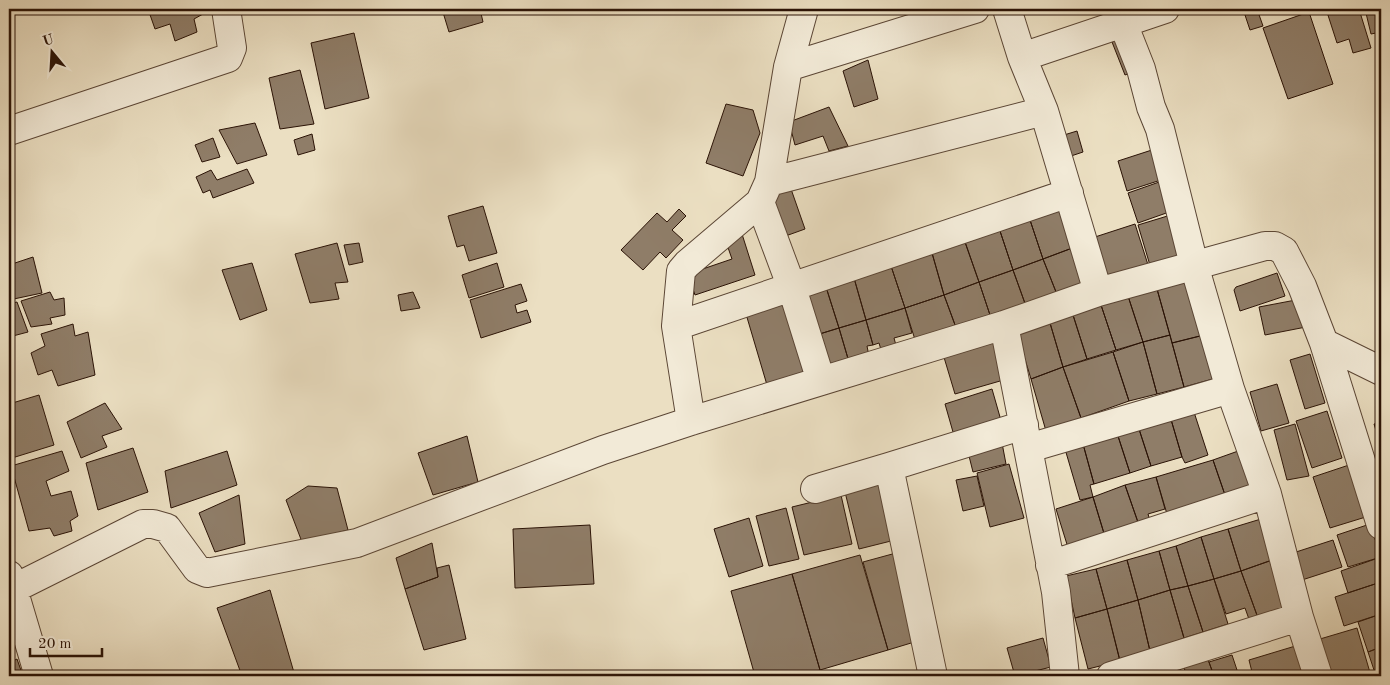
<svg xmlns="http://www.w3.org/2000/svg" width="1390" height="685" viewBox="0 0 1390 685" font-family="'Old Standard TT',serif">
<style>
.building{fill:#8f7d68;stroke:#2b1306}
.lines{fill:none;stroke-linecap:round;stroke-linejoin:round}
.minor-casing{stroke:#5b4635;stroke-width:30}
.minor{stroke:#f2ead7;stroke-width:28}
</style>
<rect width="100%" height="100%" fill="#ebdfc2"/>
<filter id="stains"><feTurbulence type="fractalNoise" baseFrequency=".004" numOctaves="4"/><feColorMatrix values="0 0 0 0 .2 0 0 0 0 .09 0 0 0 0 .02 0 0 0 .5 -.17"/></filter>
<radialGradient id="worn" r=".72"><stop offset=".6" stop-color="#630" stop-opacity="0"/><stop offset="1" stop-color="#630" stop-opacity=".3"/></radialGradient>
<path class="building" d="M148,9H212L194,19L197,32L175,41L170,24L155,29Z
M442,9H480L483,22L449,32Z
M1243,9H1257L1263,26L1250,30Z
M1326,9H1359L1371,48L1353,53L1349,39L1337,43Z
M1365,9H1381V32L1371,34Z
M1309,12L1333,84L1288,99L1263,28Z
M354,33L369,98L325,109L311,43Z
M1124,38L1137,70L1125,75L1112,42Z
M868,60L878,99L854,107L843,71Z
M300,70L314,124L280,129L269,78Z
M726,104L753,110L760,133L743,176L706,163Z
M829,107L848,146L829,151L823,136L795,145L789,122Z
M255,123L267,155L237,164L219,130Z
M1077,131L1083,152L1071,156L1064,135Z
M312,134L315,150L298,155L294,140Z
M213,138L220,157L202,162L195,145Z
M1158,148L1167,178L1127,191L1118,161Z
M247,169L254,183L213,198L210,190L203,193L196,177L211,170L217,180Z
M1162,181L1172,211L1138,223L1128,193Z
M791,189L805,229L780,238L766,198Z
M483,206L497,253L469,261L464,245L457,247L448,216Z
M679,209L686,216L672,230L683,240L666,258L660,252L643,270L621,250L657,213L667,222Z
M1061,209L1075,247L1043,259L1030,220Z
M1174,214L1188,261L1152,272L1138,225Z
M1030,220L1043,259L1013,270L1000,231Z
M1135,224L1150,271L1110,284L1095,237Z
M1000,231L1013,270L979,282L965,242Z
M742,234L755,275L695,295L688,274L732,259L725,239Z
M965,242L979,282L944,295L932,253Z
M337,243L348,282L335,283L339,299L310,303L295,254Z
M359,243L363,262L349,265L344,245Z
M1075,247L1090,285L1058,297L1043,259Z
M932,253L944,295L905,308L891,266Z
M33,257L42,293L9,300V265Z
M1043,259L1058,297L1027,309L1013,270Z
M252,263L267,310L240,320L222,270Z
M497,263L504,287L469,298L462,275Z
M891,266L905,308L866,320L854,278Z
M1013,270L1027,309L992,321L979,282Z
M1277,273L1285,296L1240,311L1234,290L1236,287Z
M1192,277L1208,334L1172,343L1157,289Z
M854,278L866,320L839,328L826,287Z
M979,282L992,321L958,333L944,295Z
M521,284L527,301L515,305L517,313L527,310L531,322L481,338L470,300Z
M826,287L839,328L813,336L800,296Z
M1157,289L1170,335L1143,342L1128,296Z
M50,292L54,300L64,298L65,315L50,318L52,324L31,327L21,301Z
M413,292L420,308L401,311L398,295Z
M944,295L958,333L917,346L905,308Z
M1128,296L1143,342L1116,350L1101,305Z
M1301,299L1306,327L1265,335L1259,307Z
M792,301L812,371L767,385L746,314Z
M17,302L28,332L9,337V304Z
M1101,305L1116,350L1087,359L1073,315Z
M905,308L912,333L894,338L897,349L882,353L879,343L873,345L866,320Z
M1073,315L1087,359L1063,367L1050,323Z
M866,320L873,345L867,346L869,356L849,362L839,328Z
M1050,323L1063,367L1031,379L1017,333Z
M73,324L75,336L88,332L95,375L58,386L52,370L38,375L31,353L45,346L41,334Z
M839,328L849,362L824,374L813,336Z
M1208,334L1220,377L1184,387L1172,343Z
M1170,335L1184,387L1157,394L1143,342Z
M996,339L1007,379L955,394L943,354Z
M1143,342L1157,394L1129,401L1113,352Z
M1113,352L1129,401L1081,418L1063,367Z
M1310,354L1325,403L1305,409L1290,360Z
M1063,367L1081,418L1046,431L1031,379Z
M1277,384L1289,423L1261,431L1250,392Z
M992,389L1002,424L955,439L945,404Z
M39,395L54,445L12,458L9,445V404Z
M105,403L122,429L102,436L107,447L81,458L67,422Z
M1193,409L1208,455L1185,463L1182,457L1170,416Z
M1327,411L1342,458L1312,468L1296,421Z
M1170,416L1182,457L1151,466L1138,426Z
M1381,423V447L1374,424Z
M1295,424L1309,476L1287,480L1274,430Z
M1138,426L1151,466L1130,473L1117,433Z
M1117,433L1130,473L1094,484L1083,444Z
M467,436L478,482L433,495L418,453Z
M1002,443L1006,464L973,472L968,452Z
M1083,444L1094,484L1090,485L1093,497L1080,500L1065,449Z
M133,448L148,492L98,510L86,463Z
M1241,450L1253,485L1225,495L1213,460Z
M62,451L69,471L46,481L51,496L71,491L78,516L70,521L72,531L54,536L50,528L29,531L11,466Z
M227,451L237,485L171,508L165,471Z
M1213,460L1225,495L1167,514L1156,477Z
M1009,464L1024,518L990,527L977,473Z
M1352,464L1369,516L1330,528L1313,477Z
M977,476L984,506L963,511L956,480Z
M1156,477L1165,509L1148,514L1151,524L1140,528L1125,485Z
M882,483L895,540L859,549L845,492Z
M1125,485L1140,528L1105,537L1093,497Z
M308,486L337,488L348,530L302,542L286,500Z
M239,495L245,544L215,552L199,513Z
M841,495L852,544L804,555L792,507Z
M1093,497L1107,543L1070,554L1056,509Z
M786,508L799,559L769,566L756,516Z
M749,518L763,566L729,577L714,529Z
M1261,519L1275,559L1241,571L1228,529Z
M1370,524L1381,557L1348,567L1337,535Z
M590,525L594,584L515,588L513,529Z
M1228,529L1241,571L1214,579L1201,537Z
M1201,537L1214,579L1188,586L1176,546Z
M1333,540L1342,567L1302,580L1293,553Z
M432,543L438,577L405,589L396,558Z
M1176,546L1188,586L1170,590L1159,551Z
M1159,551L1170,590L1138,600L1127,560Z
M896,553L921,640L888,650L863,562Z
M860,555L888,650L820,670L792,574Z
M1381,557V582L1348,593L1341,571Z
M1275,559L1291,607L1258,618L1241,571Z
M1127,560L1138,600L1107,609L1096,569Z
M449,565L466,639L424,650L405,589L438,577L437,568Z
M1096,569L1107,609L1075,618L1066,576Z
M1241,571L1258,618L1250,622L1245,608L1226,614L1214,579Z
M792,574L820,670L797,676H755L731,591Z
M1214,579L1228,624L1203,632L1188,586Z
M1381,582V614L1344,626L1335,597Z
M1188,586L1203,632L1184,638L1170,590Z
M270,590L295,676H242L217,608Z
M1170,590L1184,638L1150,651L1138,600Z
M1138,600L1150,651L1120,661L1107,609Z
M1107,609L1120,661L1088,669L1075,618Z
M1381,614V647L1368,652L1358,622Z
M1357,628L1371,676H1331L1320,639Z
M1043,638L1051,667L1015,676L1007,648Z
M1302,644L1305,676H1277L1276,671L1260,676H1253L1249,660Z
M1381,647V676H1376L1368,652Z
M1232,655L1239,676H1214L1209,662Z
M1207,657L1214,676H1187L1183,665Z
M17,659L23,676H9V663Z
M1180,668L1182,676H1149Z"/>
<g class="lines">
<defs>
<path id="minor" d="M1007,9L1022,57L1044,111L1098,292
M1115,9L1120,23L1128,36L1141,69L1151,107L1160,129L1194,265L1230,389L1267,494L1299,617L1318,676
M1022,57L1165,9
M788,67L975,9
M9,131L228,58L232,48L226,9
M769,182L1044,111
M760,202L792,288L821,381
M1004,325L1056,592L1065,676
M676,326L1069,193
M1324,343L1381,371
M691,421L676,326L681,271L687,264L760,202L769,182L788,67L804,9
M1029,448L1230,389
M889,467L933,676
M815,489L889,467L1024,425
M1050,565L1267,494
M9,575L39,676
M9,591L143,524H153L167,528L197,569L207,573L357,543L603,450L691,421L1004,325L1098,292L1265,246H1275L1284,251L1302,286L1324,343L1381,525
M1111,676L1299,617"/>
</defs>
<use href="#minor" class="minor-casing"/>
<use href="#minor" class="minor"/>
</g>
<rect width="1390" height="685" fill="none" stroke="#ebdfc2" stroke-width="30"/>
<rect x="10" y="10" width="1370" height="665" fill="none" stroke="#2b1306" stroke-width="2.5"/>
<rect x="15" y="15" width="1360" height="655" fill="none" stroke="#2b1306"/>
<g transform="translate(52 52) rotate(342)" stroke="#f2ead7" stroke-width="4" paint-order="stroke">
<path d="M0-4L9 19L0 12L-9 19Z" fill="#2b1306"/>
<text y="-8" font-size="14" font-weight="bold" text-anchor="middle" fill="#2b1306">U</text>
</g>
<path d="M30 648v8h72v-8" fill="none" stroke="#2b1306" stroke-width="2.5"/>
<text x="38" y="648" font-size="15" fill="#2b1306" stroke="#f2ead7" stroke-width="4" paint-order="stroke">20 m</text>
<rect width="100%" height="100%" filter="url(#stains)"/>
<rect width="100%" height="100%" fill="url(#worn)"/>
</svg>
